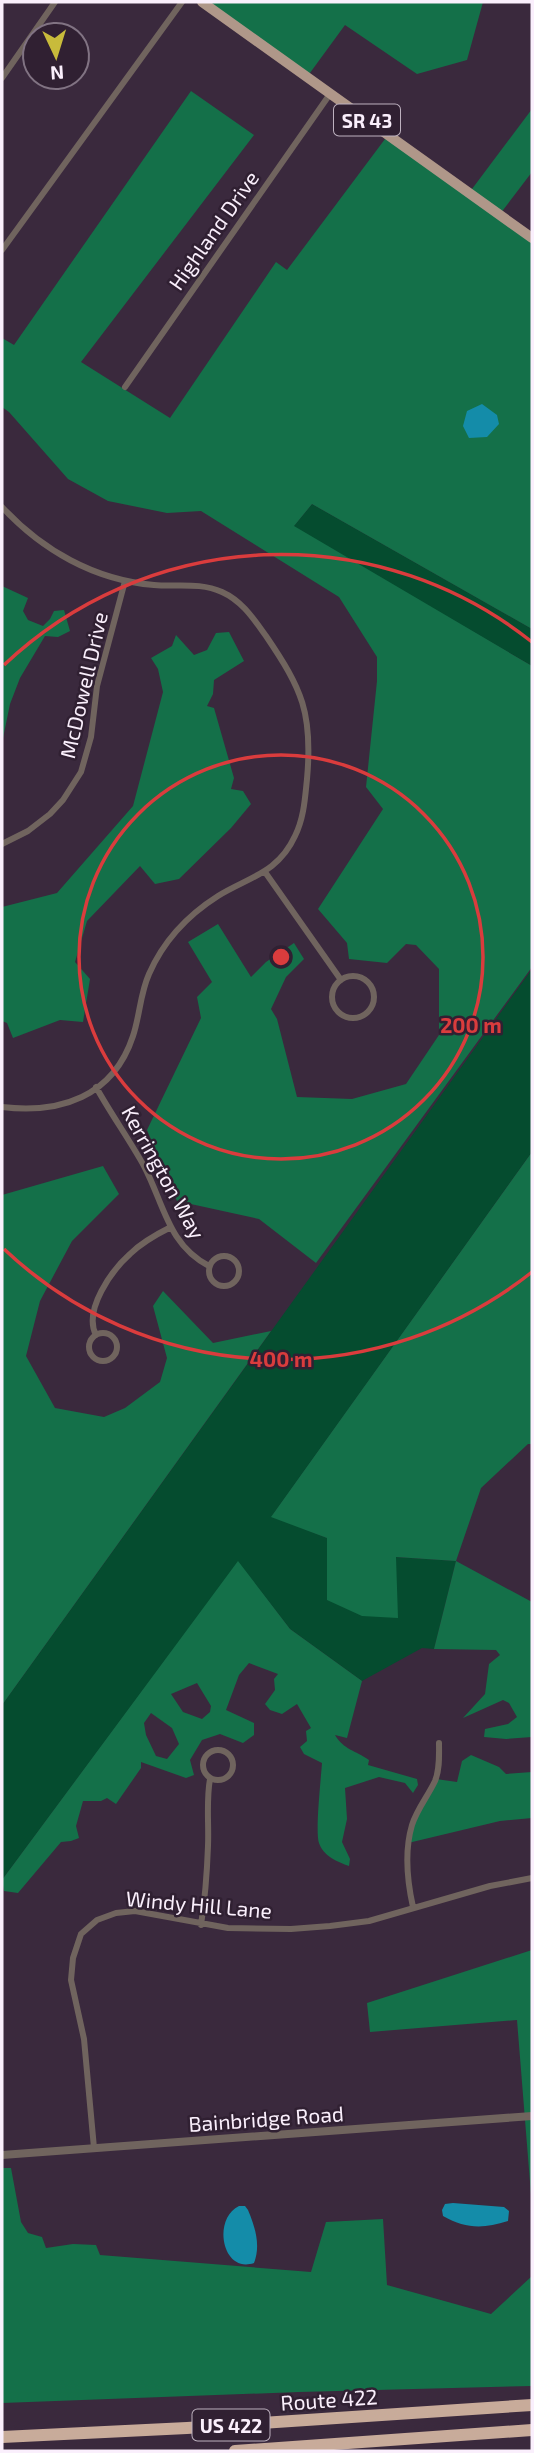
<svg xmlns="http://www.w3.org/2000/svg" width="534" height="2453" viewBox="0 0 534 2453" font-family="'Exo 2',sans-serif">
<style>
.green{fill:#054c2f}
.forest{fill:#147049;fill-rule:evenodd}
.water{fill:#148ca9}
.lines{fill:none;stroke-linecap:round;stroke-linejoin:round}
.minor{stroke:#70645e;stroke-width:6}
.tertiary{stroke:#70645e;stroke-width:8}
.primary{stroke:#af9789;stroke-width:10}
.motorway{stroke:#c8ab9a;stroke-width:12}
.ring{fill:none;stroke:#da3c3d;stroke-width:3.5}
.labels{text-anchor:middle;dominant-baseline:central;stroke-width:5;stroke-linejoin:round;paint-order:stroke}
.shield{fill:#302032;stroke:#bdb1bf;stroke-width:2}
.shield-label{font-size:19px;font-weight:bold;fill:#faeffc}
.street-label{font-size:21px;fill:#faeffc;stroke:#302032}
.centre{fill:#da3c3d;stroke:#302032;stroke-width:3.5}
.ring-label{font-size:21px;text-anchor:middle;font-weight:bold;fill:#da3c3d;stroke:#302032;stroke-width:5;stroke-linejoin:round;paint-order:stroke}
</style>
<rect width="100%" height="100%" fill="#3a293d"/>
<path class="green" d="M312,504L532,629V666L293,527Z
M532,969V1152L272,1516L327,1538V1600L395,1557L456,1561L434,1649L422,1648L362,1681L290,1629L238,1562L2,1880V1705Z"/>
<path class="forest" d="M202,2H483L467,60L417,74L345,25L307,77Z
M191,91L254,135L81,362L170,418L276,262L287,270L388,135L469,193L532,109V172L500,214L532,238V629L312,504L294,526L532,666V967L316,1263L259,1219L177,1201L147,1130L201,1018L197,997L212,982L188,942L218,924L251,977L266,962L294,943L304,959L286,977L271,1009L277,1019L297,1097L352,1099L406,1084L439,1035V969L416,945L406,944L387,963L349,959L347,943L318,909L383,809L366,787L377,681V657L339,597L201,511L167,513L108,501L68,479L9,412L2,407V338L14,345Z
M2,586L28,598L23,611L28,620L43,626L50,619L54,611L64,610L70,631L58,637L45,636L20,678L10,704L2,743Z
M229,632L244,661L214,680L213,694L207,706L214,708L234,778L231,789L243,791L251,804L231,828L179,879L155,884L140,866L87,921L75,962L90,979L83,1022L60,1020L13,1038L7,1023L2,1021V907L57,893L133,806L163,692L158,669L151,658L172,646L176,635L194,655L207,650L216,633Z
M532,1152V1444H528L481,1488L456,1561L532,1602V1737L506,1739L484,1737L485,1729L508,1724L517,1717L509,1703L503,1700L463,1718L485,1694L489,1664L500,1655L496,1650L434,1649L456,1561L396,1557L398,1618L362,1616L327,1600V1538L271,1517Z
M103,1166L119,1194L72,1241L40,1301L26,1356L55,1408L104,1417L125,1408L160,1382L167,1358L153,1306L163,1291L213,1343L271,1331L2,1705V1195Z
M238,1561L290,1629L362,1681L347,1738L335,1735C344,1750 355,1750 369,1760L368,1765L417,1779L418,1785L413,1793L405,1783L379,1777L345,1788L347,1819L342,1842L350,1859L349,1866C338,1862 323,1856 319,1843C315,1832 321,1778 322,1763L304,1754L300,1747L307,1741L306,1731L311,1728L297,1704L282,1714L270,1710L265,1704L275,1690L274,1679L278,1674L249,1663L239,1675L226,1710L254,1723V1735L243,1743L220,1734L202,1740L190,1760L194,1775L186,1778L141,1762V1768L116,1804L107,1798L101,1801H83L76,1826L79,1838L71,1841L61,1842L18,1893L4,1891L2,1880ZM197,1683L211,1706L210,1712L202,1719L183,1712L171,1694ZM151,1713L172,1728L179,1744L167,1759L156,1756L146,1735L144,1723Z
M471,1755L499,1767L506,1774L532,1772V1818L500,1821L408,1843L413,1823L436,1779L457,1782L462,1761Z
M532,1950V2207L517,2020L370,2032L367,2003Z
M2,2168H11L21,2222L28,2233L42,2237L46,2248L73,2244L96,2245L100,2255L311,2272L326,2222L383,2219L387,2285L491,2314L532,2276V2386L299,2392L2,2403Z"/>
<path class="water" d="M482,404L497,415L499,424L487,437L469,438L463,426L467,411Z
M453,2203L504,2207L509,2211L508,2221C483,2229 466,2229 443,2216L442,2210L445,2204Z
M239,2206H245L248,2210C255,2227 261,2245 254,2263C222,2274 212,2219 239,2206Z"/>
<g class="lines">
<path class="minor" d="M2,78L55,2
M2,250L182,2
M125,387L330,94
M2,507C42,550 94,580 154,585C177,587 200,582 222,592C242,601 253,618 266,636C302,689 313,713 307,779C305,798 304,818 295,836C278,873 249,877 218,896C188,915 163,942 149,974C140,994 140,1015 133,1036C113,1097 60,1114 2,1107
M2,844L28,831L50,814L63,800L81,772L91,737L97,686L125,581
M265,872L341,980
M332 997a21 21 0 1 1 42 0a21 21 0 1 1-42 0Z
M96,1087C111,1114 129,1139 144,1166C164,1204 168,1245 209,1266
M209 1271a15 15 0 1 1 30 0a15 15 0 1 1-30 0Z
M89 1347a14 14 0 1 1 28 0a14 14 0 1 1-28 0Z
M96,1335C83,1310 112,1270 130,1254C142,1242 157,1234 171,1227
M203 1765a15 15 0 1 1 30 0a15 15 0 1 1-30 0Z
M413,1907C407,1880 404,1852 412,1825C417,1809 428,1796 435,1781C440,1769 439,1755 439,1743
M201,1925C205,1899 207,1873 208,1846C209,1824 206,1801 210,1779
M94,2148L84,2039L71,1980L73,1958L81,1934L97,1920L116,1913L135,1911L228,1928L291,1929L330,1926L369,1921L490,1886L532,1878"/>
<path class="tertiary" d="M2,2155L532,2116"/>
<path class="primary" d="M202,2L532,238"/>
<path class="motorway" d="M2,2437L187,2428L532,2405
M235,2451L532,2430"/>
</g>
<g class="ring">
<circle cx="281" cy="957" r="202"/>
<path d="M532 1272A403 403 0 0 1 4 1249M4 665A403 403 0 0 1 532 642"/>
</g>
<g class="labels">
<g class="shield">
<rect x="334" y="104.5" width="66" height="31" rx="5"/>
<rect x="192.5" y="2409.5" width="77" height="31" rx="5"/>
</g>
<g class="shield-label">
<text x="367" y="120">SR 43</text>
<text x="231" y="2425">US 422</text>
</g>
<g class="street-label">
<text transform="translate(213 230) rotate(-55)">Highland Drive</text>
<text transform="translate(83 685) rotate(-77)">McDowell Drive</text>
<text transform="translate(164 1172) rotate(61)">Kerrington Way</text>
<text transform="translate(199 1904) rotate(5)">Windy Hill Lane</text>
<text transform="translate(266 2118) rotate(-4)">Bainbridge Road</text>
<text transform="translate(329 2399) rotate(-4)">Route 422</text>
</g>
</g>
<circle cx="281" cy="957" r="10" class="centre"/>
<g class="ring-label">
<text x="471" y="1033">200 m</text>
<text x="281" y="1367">400 m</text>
</g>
<rect width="534" height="2453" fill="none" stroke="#faeffc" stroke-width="7"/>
<g transform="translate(56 56) rotate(176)"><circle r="33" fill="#302032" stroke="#817383" stroke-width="2"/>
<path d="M0-5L12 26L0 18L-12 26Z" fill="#c8bb3b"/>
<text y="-10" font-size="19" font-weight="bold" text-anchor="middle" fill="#faeffc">N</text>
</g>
</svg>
